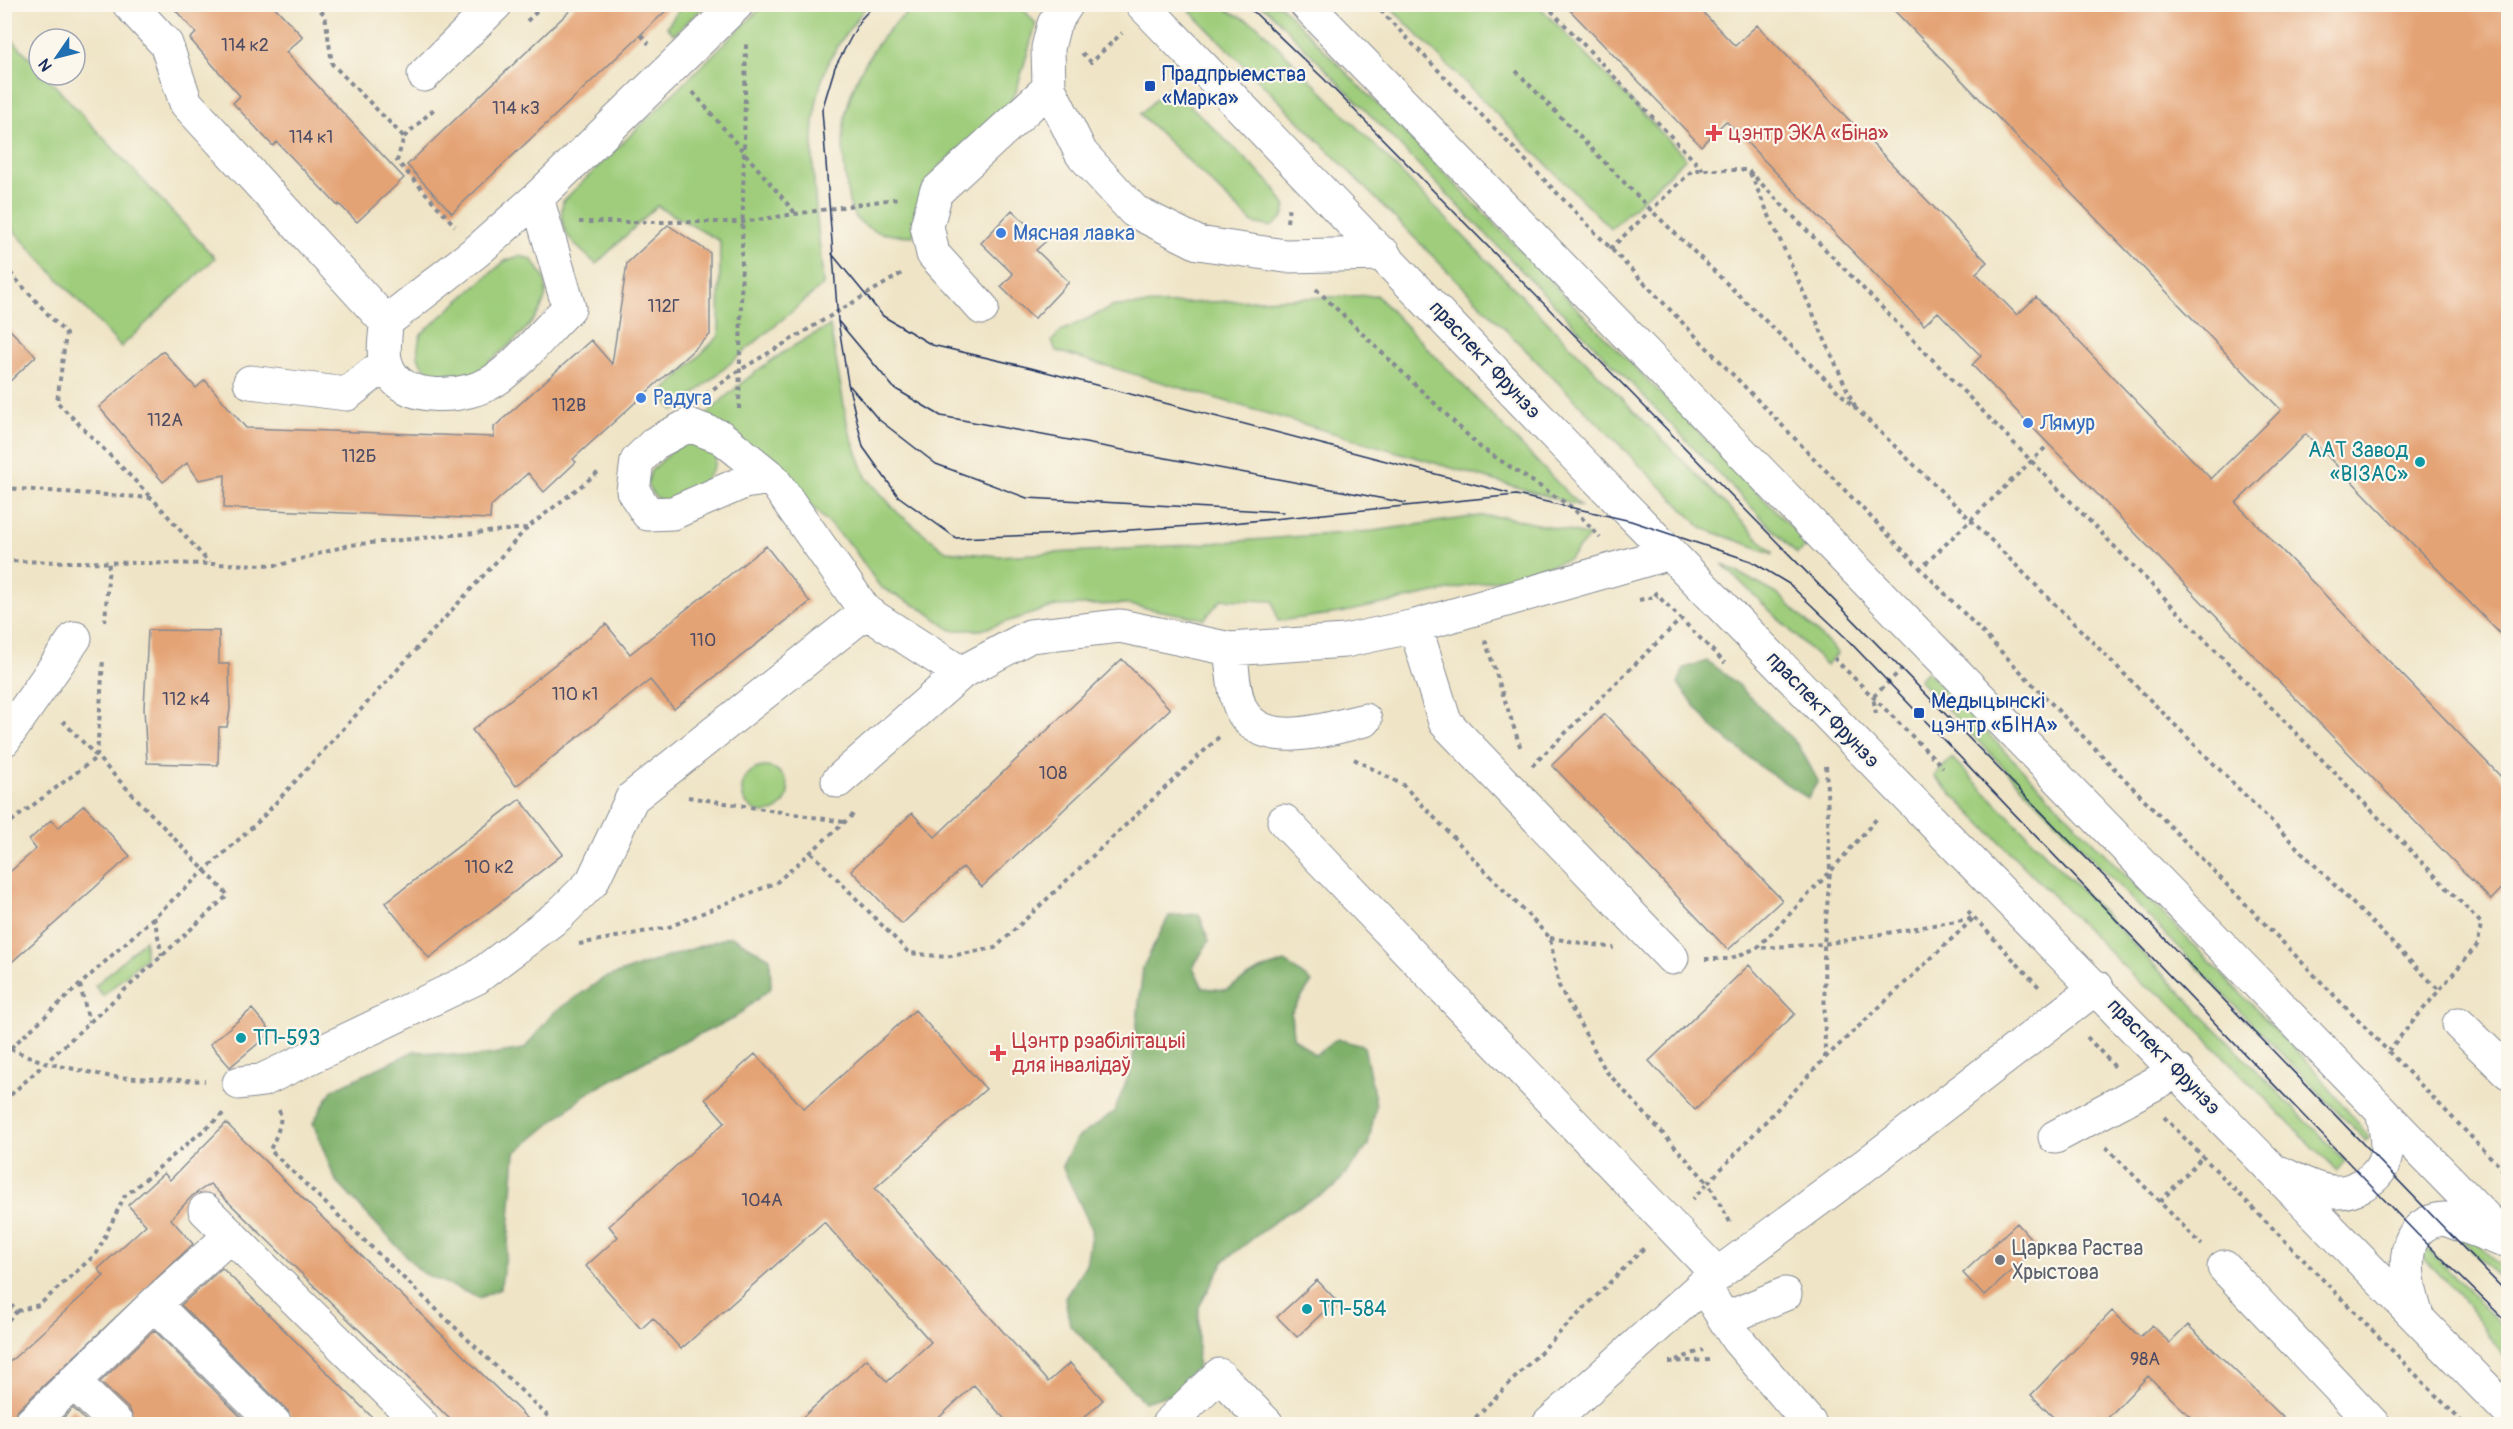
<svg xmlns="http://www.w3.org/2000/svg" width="2513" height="1429" viewBox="0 0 2513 1429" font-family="Pangolin,sans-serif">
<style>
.green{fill:#9fcd7b;stroke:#5d7e6c;stroke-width:1.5}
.forest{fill:#7fb06b;stroke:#4d7064;stroke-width:1.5}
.building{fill:#e4a375}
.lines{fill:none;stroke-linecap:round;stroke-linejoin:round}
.minor-casing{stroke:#858a92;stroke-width:35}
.major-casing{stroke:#858a92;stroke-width:35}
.path{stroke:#858a92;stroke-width:4;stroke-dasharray:4.5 4.5;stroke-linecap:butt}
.minor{stroke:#fff;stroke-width:33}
.major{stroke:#fff;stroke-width:33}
.tram{stroke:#1b2f5e;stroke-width:1.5}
.transit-dot{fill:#1a4fb4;stroke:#fbf7ec;stroke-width:2}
.health-dot{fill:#e0444e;stroke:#fbf7ec;stroke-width:2}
.shop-dot{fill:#3f7fe0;stroke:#fbf7ec;stroke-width:2}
.culture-dot{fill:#0f9aa8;stroke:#fbf7ec;stroke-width:2}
.worship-dot{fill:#6b7280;stroke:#fbf7ec;stroke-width:2}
.labels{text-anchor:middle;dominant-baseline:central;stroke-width:4.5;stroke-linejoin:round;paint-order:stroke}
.number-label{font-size:18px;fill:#4d4c64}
.transit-label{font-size:21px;fill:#164399;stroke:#fbf7ec;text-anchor:start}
.health-label{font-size:21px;fill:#be3a42;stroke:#fbf7ec;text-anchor:start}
.shop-label{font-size:21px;fill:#366cbe;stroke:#fbf7ec;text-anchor:start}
.street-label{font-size:21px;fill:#1b2f5e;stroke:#fbf7ec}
.culture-label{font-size:21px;fill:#0d838f;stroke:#fbf7ec;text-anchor:start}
.worship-label{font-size:21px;fill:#5b616d;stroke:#fbf7ec;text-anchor:start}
</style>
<rect width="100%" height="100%" fill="#fbf7ec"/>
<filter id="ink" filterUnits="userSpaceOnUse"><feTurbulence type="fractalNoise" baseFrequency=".0167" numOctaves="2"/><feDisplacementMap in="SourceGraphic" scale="12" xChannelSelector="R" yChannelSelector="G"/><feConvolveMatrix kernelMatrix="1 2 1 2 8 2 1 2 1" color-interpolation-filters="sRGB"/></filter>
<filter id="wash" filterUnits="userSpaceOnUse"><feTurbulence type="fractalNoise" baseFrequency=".008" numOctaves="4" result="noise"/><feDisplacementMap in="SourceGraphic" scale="24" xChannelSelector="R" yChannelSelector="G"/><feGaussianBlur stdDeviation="1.35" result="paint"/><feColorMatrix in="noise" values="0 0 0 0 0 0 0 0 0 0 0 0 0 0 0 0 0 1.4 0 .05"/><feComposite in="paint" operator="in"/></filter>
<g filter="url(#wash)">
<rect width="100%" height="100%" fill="#efe4c6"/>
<path class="green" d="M683,4L706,5L674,34L667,27Z
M764,5H867C854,24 836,44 827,66C800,129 819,218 823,285L674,411L661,394L719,336L720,241L657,206L596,264C574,243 557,235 563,201Z
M919,5H1020L1036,24L1016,92L1005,110L942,164L925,186L913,236C891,235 874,235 858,220C848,211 848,193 846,181C843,158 841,131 847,108C856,70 885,25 919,5Z
M1184,5H1217L1257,25L1774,554L1702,528Z
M1259,5H1280L1808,544L1797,554L1269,11Z
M1388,5H1538L1686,158L1611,229Z
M6,33L39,68V75H45L215,258L121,347L5,221Z
M1170,86L1273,186L1286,207L1283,217L1271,227L1253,223L1140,114Z
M519,256L531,259C537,267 546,277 546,287C548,321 496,355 473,375C441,374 407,378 421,334L505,261Z
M1376,295L1580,506L1056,351L1052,341L1061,331L1114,306Z
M830,326L848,428L866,477L898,513L946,551L998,556L1143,548L1373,531L1479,516L1506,517L1590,536L1569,559L1524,574L1340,613L1278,621L1273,601L1222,599L1204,619L1124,604L1056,606L981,630H951L924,610L880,587L853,548L791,485L705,416C743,379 782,349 830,326Z
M682,442L709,446L716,457C712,485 688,491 665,503L654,496L647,484L651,471Z
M1722,564L1779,595L1838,653L1826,665Z
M1927,671L2311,1066L2370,1138L2366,1141L1919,680Z
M1952,758L2346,1162L2337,1171L2164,996L2142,985L1934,776Z
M742 790a23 23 0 1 1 46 0a23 23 0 1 1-46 0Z
M145,940V958L103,996L95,986Z
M2455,1233L2473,1238L2508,1275V1287Z
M2423,1244L2508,1332V1362L2467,1304L2420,1255Z"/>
<path class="forest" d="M1707,661L1735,682L1799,746L1818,781L1808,798L1763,769L1712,727L1678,684L1684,668Z
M1199,914L1209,941L1193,967L1203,988L1226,990L1258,971L1285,962L1312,982L1291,1013L1293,1037L1315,1055L1337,1039L1364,1046L1376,1105L1368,1146L1334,1188L1283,1215L1224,1261L1199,1307L1197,1376L1172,1394L1144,1402L1070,1325L1065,1298L1086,1265L1092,1229L1062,1166L1076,1139L1114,1112L1132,1067L1143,967L1169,916Z
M731,936L770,958L771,988L733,1019L660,1053L586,1094L515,1153L508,1245L500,1289L479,1298L422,1273L336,1181L313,1123L332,1090L414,1051L473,1057L524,1049L553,1013L604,978Z"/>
<g id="blocks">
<path class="building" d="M170,4H272L303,37L286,52L404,178L357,222L339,204L338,206L277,142L273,146L233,103L240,96L190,39L196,33Z
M577,4H673L452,213L407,165Z
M1564,4H1695L1735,46L1757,25L1987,262L1976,273L2017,315L2036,297L2211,479L2281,410L1888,4H2508V642L2306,434L2236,503L2508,784V882L2491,900L1972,365L1981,356L1938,312L1924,325L1726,121L1701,146Z
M1012,210L1045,242L1036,250L1069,282L1034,319L1001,287L1013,274L981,243Z
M668,225L710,253V335L573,459L576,462L544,492L528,473L491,506L490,519L224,508L225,475L199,480L187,463L163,482L99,407L163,351L196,388L205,380L246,428L494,437V427L591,340L612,364L627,263Z
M4,324L36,356L4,387Z
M766,546L810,602L674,709L650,680L516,786L472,730L606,624L630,654Z
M148,630L219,631V664H229L230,710L227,727H219L218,765L147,763L144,708Z
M1122,659L1170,709L982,887L963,867L902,924L851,870L912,813L935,837Z
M1605,714L1782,900L1728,950L1552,765Z
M520,799L563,854L429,958L385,903Z
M84,805L130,856L4,969V877L36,849L29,840L51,820L58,828Z
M1749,965L1795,1014L1695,1110L1649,1061Z
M252,1009L272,1032L230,1067L210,1044Z
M915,1010L986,1089L875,1188L1048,1382L1070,1363L1103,1400L1076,1425H1010L974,1385L931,1425H794L867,1359L887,1382L931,1342L824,1222L681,1349L653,1318L641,1329L586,1266L618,1237L609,1226L725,1122L705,1099L755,1054L804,1109Z
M226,1123L534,1425H456L210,1184L192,1196L171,1219L193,1244L17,1411L12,1425H4V1367L104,1276L98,1269L146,1225L128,1205L164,1173L170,1180Z
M2017,1223L2038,1247L1984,1296L1963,1273Z
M222,1268L380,1425H293L288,1411L181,1305Z
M1317,1280L1336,1300L1297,1337L1277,1317Z
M2112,1311L2140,1337L2152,1325L2170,1343L2188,1325L2291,1425H2199L2148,1376L2101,1425H2061L2031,1395Z
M154,1330L249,1425H135L130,1410L100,1382Z
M73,1408L90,1425H56Z"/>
</g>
</g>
<g filter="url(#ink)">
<use href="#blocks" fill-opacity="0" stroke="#858a92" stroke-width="1.5"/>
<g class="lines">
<defs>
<path id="minor" d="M129,4L166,44L186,103L386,322C386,334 382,352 386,363C398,406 470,399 498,378C524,359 546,330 569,308L537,198
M1067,4L1054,24L1048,48L1049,88L1081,153L1134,211L1198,243L1285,256L1384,254
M424,75L496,4
M982,308L933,254L927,226L936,192L1049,88
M386,322L477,251L537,198L737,4
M250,382L347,394L386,363
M772,478L744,482L673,513L648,514L633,491L637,461L655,443L689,425L721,437L772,478L866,612
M1415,626L1445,722L1672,958
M1230,649C1233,668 1233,696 1243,713C1267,751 1330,728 1365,720
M4,740L75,638
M838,781L961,673
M1284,821L1718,1275
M2459,1024L2508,1072
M239,1083L263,1080L476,978L559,915L592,882L632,798L866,612L961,673L1030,636L1120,626L1230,649L1345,641L1415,626L1670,553
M2055,1137L2178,1071
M205,1210L421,1424
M2224,1267L2373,1424
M1703,1285L1737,1339L1810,1424
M154,1304L275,1424
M1725,1319L1785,1294
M73,1382L117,1424
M30,1424L154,1304L231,1235
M1168,1424L1219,1375L1267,1424
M1549,1424L1703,1285L1868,1163L2097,987"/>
<path id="major" d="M1142,4L1583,464L2508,1411
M1306,4L2508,1241
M2281,1173C2298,1181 2320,1193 2339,1192C2348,1192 2355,1189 2362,1185C2393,1169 2389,1141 2382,1112
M2418,1319C2407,1287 2392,1222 2445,1219L2499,1239"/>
</defs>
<use href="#minor" class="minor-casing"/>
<use href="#major" class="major-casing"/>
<path class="path" d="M314,4L325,15L332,64L404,137L397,161L455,226
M1374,4L2508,1175
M1545,4L1703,170
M527,21L545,4
M641,35L649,44
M1082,53L1091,62L1122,33
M1516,71L1651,210L1971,520L2439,990
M693,92L796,214
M404,137L434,109
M1750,173L1855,407
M579,222H743L900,198
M1287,222L1289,206
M1610,249L1693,170H1748L2481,923L2478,944L2389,1050
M4,266L66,334L57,402L152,498
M1316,289L1480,447L1573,508L1600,538
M706,394L740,370L904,272
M739,409L746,44
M4,488L152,498L209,563
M4,561L280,565L349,545L527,528L600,471
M1919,570L2049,444
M1654,592L1725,663
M1639,600L1658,596
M105,622L109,563
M1485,640L1521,749
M1834,658L1943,767
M1876,714L1873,697L1903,668
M1354,759L1403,785L1550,938L1559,986L1606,1071L1708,1183L1693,1199
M1532,766L1681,619
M688,797L844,822
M4,827L97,757L103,659
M811,852L909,953L945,957L995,948L1220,736
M1968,911L2040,988
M154,917L162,956
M1550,938L1614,948
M579,944L669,927L777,882L856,812
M1705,959H1729L1757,948L1830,872L1879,816
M80,985L89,1022
M2087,1037L2115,1067
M10,1049L46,1063L112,1077L205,1081
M4,1054L259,821L527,528
M1825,1058L1824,944L1830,872L1826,764
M4,1101L228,895L60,718
M279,1110C284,1122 275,1138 270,1150L556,1424
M2164,1117L2464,1424
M2106,1147L2202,1245
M2160,1202L2203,1156
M1730,1222L1708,1183L1825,1058L1974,918L1824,944L1757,948
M4,1298L17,1311L4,1324
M17,1311L39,1305L97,1253L124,1197L224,1113
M1676,1360L1703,1350
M1669,1362L1709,1360
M1469,1424L1645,1247"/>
<use href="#minor" class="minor"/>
<use href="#major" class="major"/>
<path class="tram" d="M875,4L861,19L835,67L822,110L838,321L848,383L863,447L898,496L956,538L1068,534L1222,524L1516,495L1631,521L1751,561L1789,584L1845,637L2417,1234L2508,1323
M1238,4L1254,12L1324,79L2141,914L2508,1294
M832,254L883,316L932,345L1031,368L1508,493
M838,321L894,388L941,416L1406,503
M850,386L878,419L936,464L1027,498L1283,512"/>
</g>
</g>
<g class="transit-dot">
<rect x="1144" y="80" width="12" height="12" rx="3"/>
<rect x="1913" y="707" width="12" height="12" rx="3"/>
</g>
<g class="health-dot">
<path d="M1711 124h6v6h6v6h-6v6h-6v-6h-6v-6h6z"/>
<path d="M995 1044h6v6h6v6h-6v6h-6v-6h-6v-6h6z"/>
</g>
<g class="shop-dot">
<circle cx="1001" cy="233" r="6"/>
<circle cx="641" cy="398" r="6"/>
<circle cx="2028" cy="423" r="6"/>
</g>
<g class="culture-dot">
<circle cx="2420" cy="462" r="6"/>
<circle cx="241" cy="1038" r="6"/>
<circle cx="1307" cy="1309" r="6"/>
</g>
<circle class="worship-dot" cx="2000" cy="1260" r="6"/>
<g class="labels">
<g class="number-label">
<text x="245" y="45">114 к2</text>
<text x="516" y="108">114 к3</text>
<text x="311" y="137">114 к1</text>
<text x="664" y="306">112Г</text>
<text x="569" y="405">112В</text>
<text x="165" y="420">112А</text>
<text x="359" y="456">112Б</text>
<text x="703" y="640">110</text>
<text x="575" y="694">110 к1</text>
<text x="186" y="699">112 к4</text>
<text x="1053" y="773">108</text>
<text x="489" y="867">110 к2</text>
<text x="762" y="1200">104А</text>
<text x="2145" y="1359">98А</text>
</g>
<g class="transit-label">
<text x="1162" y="74">Прадпрыемства<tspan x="1162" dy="24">«Марка»</tspan></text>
<text x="1931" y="701">Медыцынскі<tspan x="1931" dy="24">цэнтр «БІНА»</tspan></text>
</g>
<g class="health-label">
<text x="1728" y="133">цэнтр ЭКА «Біна»</text>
<text x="1012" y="1041">Цэнтр рэабілітацыі<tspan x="1012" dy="24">для інвалідаў</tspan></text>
</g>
<g class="shop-label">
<text x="1013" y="233">Мясная лавка</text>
<text x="653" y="398">Радуга</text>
<text x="2040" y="423">Лямур</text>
</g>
<g class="street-label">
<text transform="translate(1485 360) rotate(47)">праспект Фрунзэ</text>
<text transform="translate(1823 710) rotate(46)">праспект Фрунзэ</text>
<text transform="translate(2164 1057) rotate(46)">праспект Фрунзэ</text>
</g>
<g class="culture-label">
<text x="2408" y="450" text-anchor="end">ААТ Завод<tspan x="2408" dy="24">«ВІЗАС»</tspan></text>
<text x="253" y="1038">ТП-593</text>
<text x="1319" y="1309">ТП-584</text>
</g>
<g class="worship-label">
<text x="2012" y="1248">Царква Раства<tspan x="2012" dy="24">Хрыстова</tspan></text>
</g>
</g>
<rect width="2513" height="1429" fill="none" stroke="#fbf7ec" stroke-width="24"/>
<g transform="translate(57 57) rotate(235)"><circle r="28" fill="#fbf7ec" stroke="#a1a7b3" stroke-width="1.5"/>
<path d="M0-4.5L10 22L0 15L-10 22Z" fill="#1f6fb2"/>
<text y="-9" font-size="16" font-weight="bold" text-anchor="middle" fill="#1b2f5e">N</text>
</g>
</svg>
